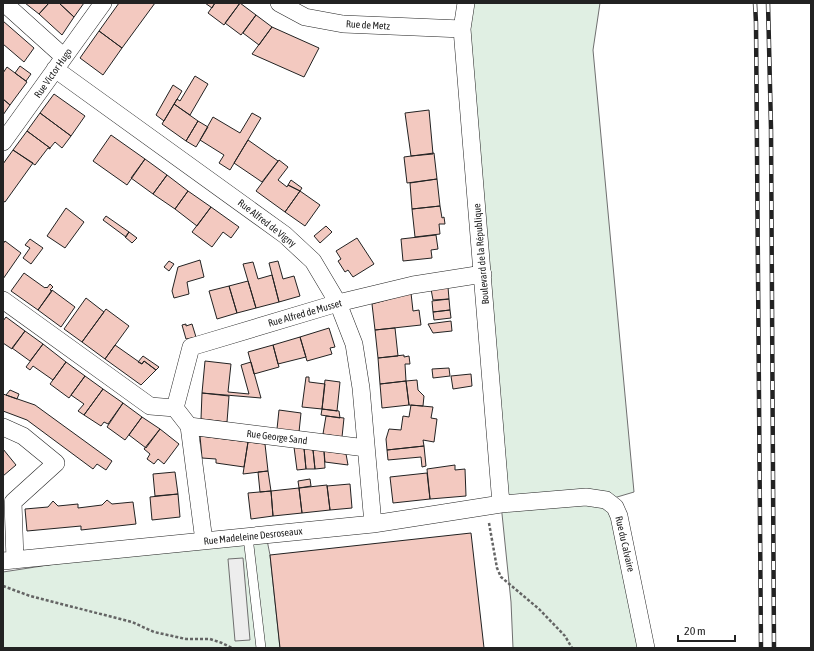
<svg xmlns="http://www.w3.org/2000/svg" width="814" height="651" viewBox="0 0 814 651" font-family="'Asap Condensed',sans-serif">
<style>
.green{fill:#e0efe3;stroke:#6f6f6f}
.parking{fill:#ededed;stroke:#6f6f6f}
.building{fill:#f3c9c0;stroke:#222}
.lines{fill:none;stroke-linecap:round;stroke-linejoin:round}
.service-casing{stroke:#222;stroke-width:10}
.minor-casing{stroke:#222;stroke-width:18}
.path{stroke:#646464;stroke-width:2.5;stroke-dasharray:3 2;stroke-linecap:butt}
.service{stroke:#fff;stroke-width:9}
.minor{stroke:#fff;stroke-width:17}
.rail-casing{stroke:#222;stroke-width:4.5}
.rail{stroke:#fff;stroke-width:3;stroke-dasharray:9;stroke-linecap:butt}
.labels{text-anchor:middle;dominant-baseline:central;stroke-width:3;stroke-linejoin:round;paint-order:stroke}
.street-label{font-size:10px;fill:#222;stroke:#fff}
</style>
<rect width="100%" height="100%" fill="#fff"/>
<path class="green" d="M466,3H600L593,50L634,492L607,500L646,648H513L511,602L501,504Z
M266,535L270,555L280,648H3V572L204,541Z"/>
<path class="parking" d="M243,558L250,640L235,641L228,559Z"/>
<path class="building" d="M25,3H47L48,4L39,14Z
M49,3H59L74,17L62,35L39,14Z
M59,3H84L74,17Z
M119,3H155L122,48L99,31Z
M205,3H215L212,8Z
M215,3H240L224,25L208,13Z
M240,3L256,15L241,35L225,23Z
M256,15L272,27L259,45L243,33Z
M3,21L34,48L24,62L3,44Z
M272,27L319,48L304,77L252,54Z
M99,31L122,48L103,75L80,58Z
M20,66L31,74L26,81L15,73Z
M7,67L27,82L10,105L3,99V73Z
M195,76L208,84L190,115L174,104L177,99L180,101Z
M173,85L182,91L164,121L156,115Z
M54,94L85,116L71,136L40,113Z
M3,99L10,105L3,115Z
M174,104L198,121L186,141L162,124Z
M429,110L433,154L411,156L405,113Z
M40,113L71,136L62,148L55,142L50,148L27,131Z
M252,113L261,118L230,170L219,163L224,155L200,140L213,117L240,133Z
M198,121L208,127L196,147L186,141Z
M27,131L50,148V149L48,148L35,165L13,150Z
M111,135L145,159L127,185L93,161Z
M248,140L278,161L262,182L234,163Z
M13,150L33,163L5,202L3,201V164Z
M434,153L437,179L407,183L404,157Z
M145,159L167,175L153,194L131,178Z
M279,160L288,167L278,180L287,187L288,185L300,191L285,212L256,191Z
M167,175L188,191L175,209L153,194Z
M437,179L440,206L412,209L410,183Z
M291,180L302,188L300,191L288,185Z
M188,191L211,207L197,226L175,209Z
M300,191L320,205L305,226L285,212Z
M440,206L442,218L444,217L445,224H439L440,234L415,237L412,209Z
M211,207L239,227L231,238L223,232L212,247L192,232Z
M66,208L84,222L65,248L47,236Z
M106,216L129,232L126,237L103,220Z
M326,226L332,232L320,243L314,236Z
M129,232L137,238L132,243L125,237Z
M436,235L438,249L431,250L432,258L403,261L401,239Z
M357,238L374,264L353,277L348,270L345,272L338,261L341,259L336,251Z
M30,239L43,248L31,264L23,258L30,248L25,245Z
M5,241L21,253L3,279V244Z
M200,260L204,277L187,282L189,294L174,298L172,291L178,267Z
M169,261L174,264L169,271L164,267Z
M278,261L283,279L294,276L300,296L279,302L269,263Z
M253,262L258,279L272,275L279,302L256,308L243,264Z
M24,273L45,288L46,287L47,288L50,284L53,287L50,290L52,291L38,310L11,291Z
M248,281L256,308L237,313L229,286Z
M229,286L237,313L217,319L209,291Z
M448,287L449,299L433,300L431,289Z
M52,290L75,307L61,327L38,310Z
M411,293L413,311L419,310L421,325L375,330L372,304Z
M86,298L104,312L82,342L64,329Z
M449,299L450,310L433,312L432,301Z
M106,309L129,326L105,359L82,342Z
M450,310L451,318L434,320L433,312Z
M6,317L25,331L12,349L3,343V321Z
M451,321L452,331L433,333L428,324Z
M186,324V326L192,324L196,337L186,339L182,325Z
M329,328L335,347L330,348L332,354L307,361L300,337Z
M395,328L398,356L378,358L375,330Z
M25,331L43,344L30,361L12,348Z
M300,337L306,357L278,364L273,345Z
M43,344L66,362L53,380L33,366L30,370L26,367Z
M115,345L142,364L144,361L156,370L141,385L105,359Z
M273,345L279,367L254,374L248,352Z
M404,355V357L409,356L410,364H405L406,381L380,384L378,358Z
M143,356L159,367L156,370L144,361L142,364L138,362Z
M205,361L231,364L228,392L249,394L241,365L251,362L261,398L202,393Z
M66,362L85,376L69,398L50,384Z
M449,368L450,376L433,378L432,369Z
M471,374L472,386L453,389L451,376Z
M85,376L103,389L84,415L78,411L84,404L71,395Z
M306,377H309V382L325,384L322,409L302,407Z
M325,380L340,382L337,411L322,409Z
M417,380L418,390L424,396L423,406L409,405L406,381Z
M406,381L409,405L382,408L380,384Z
M103,389L123,403L108,424L104,422L101,426L84,415Z
M10,390L19,394L17,399L6,395Z
M202,393L229,396L227,422L201,419Z
M3,394L35,405L112,461L106,470L97,464L93,469L27,420L3,411Z
M123,403L142,417L125,440L107,427Z
M411,405L433,407L431,418L437,419L434,442L423,440L424,446L387,450L386,439L389,429L401,430L403,416L409,417Z
M322,409L339,411L340,418L321,415Z
M279,410L301,413L299,432L277,429Z
M326,416L344,418L342,437L323,434Z
M142,417L160,429L146,448L129,435Z
M160,429L179,444L164,464L158,459L154,464L147,459L150,454L144,449Z
M200,436L248,442L244,467L216,463V459L202,458Z
M248,442L265,444L268,471L243,474Z
M424,446L426,466L422,467L421,457L388,460L387,450Z
M294,447L304,448L306,469L297,470Z
M304,448L313,450L315,469H306Z
M3,449L16,465L3,476Z
M313,450L324,451L325,468L315,469Z
M324,451L346,454L348,465L325,462Z
M455,465V470L465,469L466,496L430,499L427,469Z
M268,471L271,491L260,492L258,472Z
M175,472L178,494L155,496L153,474Z
M427,473L430,499L393,503L390,477Z
M310,479L311,486L299,488L298,481Z
M350,484L352,508L330,510L327,486Z
M327,485L330,510L302,513L299,488Z
M299,488L302,513L273,516L271,491Z
M271,491L273,516L251,519L248,493Z
M178,494L180,517L152,520L150,497Z
M107,500L112,504L133,502L136,524L81,530V526L27,531L25,509L48,507L53,501L58,506L78,504V508L102,505Z
M471,533L484,648H280L270,555Z"/>
<g class="lines">
<defs>
<path id="service" d="M248,537L261,648"/>
<path id="minor" d="M4,3L64,57
M279,3L305,17L343,24L462,29
M466,3L462,29L501,504
M55,69L285,235L313,261L338,303L354,344L361,388L373,524
M3,142L103,3
M3,300L150,406L175,408L189,426L204,541
M175,408L191,347L338,303L413,285L483,274
M189,426L366,448
M3,427L23,436L56,463L13,502L15,560
M3,561L373,524L501,504L586,497L606,500L615,507L619,516L646,648"/>
</defs>
<use href="#service" class="service-casing"/>
<use href="#minor" class="minor-casing"/>
<path class="path" d="M489,523L497,568L501,577L539,609L565,636L572,648
M3,586L30,596L132,622L154,632L186,639H210L222,643L232,648"/>
<use href="#service" class="service"/>
<use href="#minor" class="minor"/>
<defs>
<path id="rail" d="M755,3L756,23L761,648
M768,3L771,128L774,648"/>
</defs>
<use href="#rail" class="rail-casing"/>
<use href="#rail" class="rail"/>
</g>
<g class="labels">
<g class="street-label">
<text transform="translate(368 25) rotate(3)">Rue de Metz</text>
<text transform="translate(53 73) rotate(-55)">Rue Victor Hugo</text>
<text transform="translate(267 223) rotate(38)">Rue Alfred de Vigny</text>
<text transform="translate(481 254) rotate(-95)">Boulevard de la République</text>
<text transform="translate(305 313) rotate(-16)">Rue Alfred de Musset</text>
<text transform="translate(277 437) rotate(7)">Rue George Sand</text>
<text transform="translate(253 536) rotate(-6)">Rue Madeleine Desroseaux</text>
<text transform="translate(625 544) rotate(77)">Rue du Calvaire</text>
</g>
</g>
<rect width="814" height="651" fill="none" stroke="#222222" stroke-width="8"/>
<path d="M678 635v6h57v-6" fill="none" stroke="#222222" stroke-width="2"/>
<text x="684" y="635" font-size="12" fill="#222222" stroke="#ffffff" stroke-width="3" paint-order="stroke">20 m</text>
</svg>
